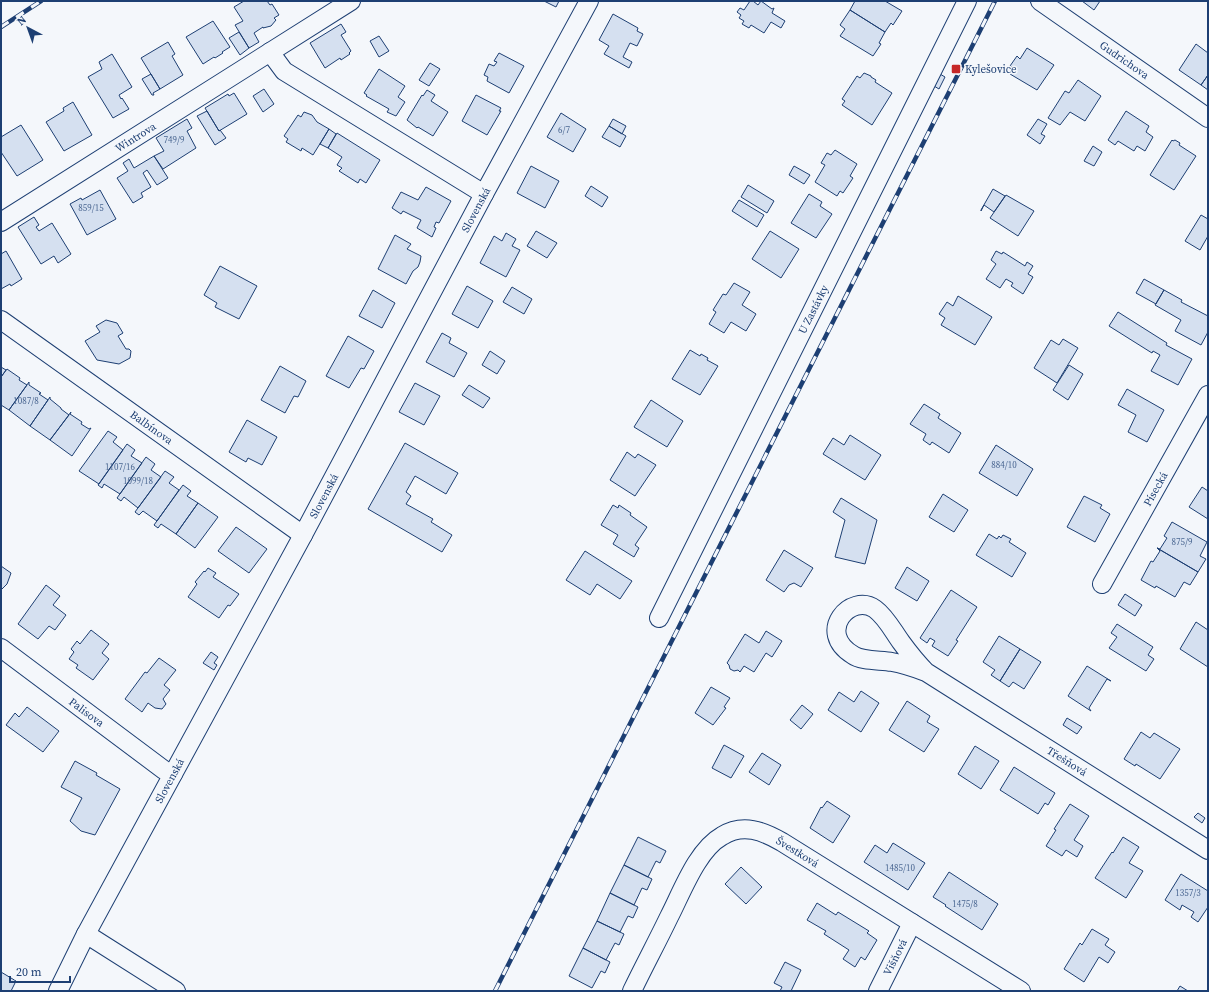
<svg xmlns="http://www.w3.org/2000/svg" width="1209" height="992" viewBox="0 0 1209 992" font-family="'Source Serif 4',serif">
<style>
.building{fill:#d5e0f0;stroke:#1d3f73}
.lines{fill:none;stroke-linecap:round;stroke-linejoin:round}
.street-casing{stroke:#1d3f73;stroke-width:20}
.street{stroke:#f4f7fb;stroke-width:18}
.rail-casing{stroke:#1d3f73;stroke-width:4.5}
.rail{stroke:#f4f7fb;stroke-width:3;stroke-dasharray:9;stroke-linecap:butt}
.poi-dot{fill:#c62828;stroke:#f4f7fb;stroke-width:1.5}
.labels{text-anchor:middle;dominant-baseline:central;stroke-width:3;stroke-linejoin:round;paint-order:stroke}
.number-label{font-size:9px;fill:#4b6792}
.street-label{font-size:11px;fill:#1d3f73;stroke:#f4f7fb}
.poi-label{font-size:11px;fill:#1d3f73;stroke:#f4f7fb;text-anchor:start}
</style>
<rect width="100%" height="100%" fill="#f4f7fb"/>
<path class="building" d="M244,1H267L270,5L272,4L279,15L274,18L276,20L271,26L263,28V27L254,33L259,42L249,48L235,25L243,21L234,7Z
M544,1H559L556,7Z
M750,1H753L758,5L761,1L772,9L774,8L772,13L785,21L781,28L771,22L764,33L751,25L749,28L742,24L744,21L739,18L741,15L737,12L740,8L744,10Z
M855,1H885L902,11L893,25L891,23L885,32L850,10Z
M1082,1H1100L1094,10Z
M850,10L885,32L879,43L881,44L873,56L840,36L845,29L840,25Z
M613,14L638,28L637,31L643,34L637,46L630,43L623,57L632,62L629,68L604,54L609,46L599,40Z
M213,21L230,47L222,52L223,53L215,58L214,57L203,64L186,37Z
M341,24L346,32L341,35L351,51L349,53L350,54L341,60L340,58L325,68L310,43Z
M239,32L249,48L240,55L229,38Z
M379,36L389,51L379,57L370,41Z
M168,42L175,54L172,56L183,75L160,89L141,58Z
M1196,44L1208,53V75L1201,85L1179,70Z
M1027,48L1054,65L1037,90L1010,74L1014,68L1010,66L1017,56L1020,59Z
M499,53L524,66L509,93L487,81L488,77L484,75L489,64L494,66L497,62L494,61Z
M112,54L132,87L119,95L121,99L122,98L129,109L113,118L88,77L102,69L99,62Z
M430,63L440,69L429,86L419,80Z
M379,69L405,86L398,97L405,102L396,116L387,112L389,109L366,96L367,95L364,93Z
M864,73L871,76V77L876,80L875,82L892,93L872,125L842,105L845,101L842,99L857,76L860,78Z
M151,74L160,89L153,93L154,95H152L142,79Z
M940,74L945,77L939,89L934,86Z
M1208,75V90L1201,85Z
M1078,80L1101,96L1085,121L1070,112L1060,125L1048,118L1065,91L1069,93Z
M264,89L274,104L263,112L253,96Z
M427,90L435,95L431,101L448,112L433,136L418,127L417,128L407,120L422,95L423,96Z
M234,93L247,114L219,131L205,108L228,94L229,96Z
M476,95L501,108L499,111H501L487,135L462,121Z
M73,102L92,135L64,151L46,122L64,111L63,108Z
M207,111L219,131L220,130L226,138L215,145L197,116Z
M1126,111L1149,126L1146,132L1153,137L1145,151L1137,146L1134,151L1118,141L1115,145L1108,140Z
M304,112L312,115L317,122L329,129L313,155L302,148L301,151L286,142L288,139L284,136L298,115L301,117Z
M561,113L586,129L573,152L547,137Z
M187,119L192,128L187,131L196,148L163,169L154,156L164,151L156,138Z
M613,119L626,126L622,134L609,126Z
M1038,119L1047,124L1041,134L1045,136L1040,144L1027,135Z
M21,125L43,160L17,176L1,152V137Z
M609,126L626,136L620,147L602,137Z
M329,129L336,134L328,148L320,144Z
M337,133L380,160L366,183L360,179L358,183L339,171L342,168L337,165L342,157L328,148Z
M1172,140L1173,141L1175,140L1180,143L1179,145L1196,156L1174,190L1150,175Z
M1093,146L1102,152L1094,166L1084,161Z
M835,150L857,164L850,176L853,178L843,193L840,191L837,196L815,182L825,165L821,163L827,153L831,155Z
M154,156L168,178L157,185L147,170L143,173L151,187L141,193L143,197L133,203L117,178L128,171L123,163L129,159L134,168Z
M531,166L559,181L545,208L517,193Z
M794,166L810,175L804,184L789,175Z
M748,185L774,201L767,213L741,197Z
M591,186L608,197L602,207L585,196Z
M426,187L451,201L439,223L436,222L434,227L436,228L432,237L417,228L421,220L403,211L401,214L392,208L401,192L418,200Z
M993,189L1005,196L994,212L984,205L981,211V210Z
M100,190L116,219L87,235L70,204L81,198L82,200Z
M809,194L822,202L820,206L832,214L816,238L791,223Z
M1006,195L1034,211L1018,236L990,218Z
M739,200L764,215L757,227L732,211Z
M1201,215L1208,219V236L1200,250L1185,241Z
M34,217L39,225L36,227L39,231L52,223L71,254L58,263L54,256L41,264L18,227Z
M536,231L557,243L547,258L527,246Z
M770,231L799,249L781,278L752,259Z
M506,233L516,239L512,246L520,250L506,277L480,263L494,236L502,241Z
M395,235L411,244L407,249L421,256L420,262L418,267L413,271L406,284L378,269Z
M6,251L22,279L11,286L10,284L1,289V254Z
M996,251L1002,254L1003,252L1025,266L1027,262L1033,266L1028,274L1033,277L1023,294L1011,286L1013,283L1006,279L1000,288L986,279L996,264L991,260Z
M220,266L257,286L239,319L215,307L217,303L204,295Z
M1144,279L1164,290L1156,304L1136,293Z
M734,283L750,292L742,305L756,314L746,331L731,322L724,333L709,324L716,312L713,310L723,294L726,295Z
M467,286L493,301L478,328L452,314Z
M512,287L532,299L524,314L503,302Z
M373,290L395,303L382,328L359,316Z
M1164,290L1182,300L1181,302L1208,316V332L1201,345L1175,331L1181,320L1155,305Z
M958,296L992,317L975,345L941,325L945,318L939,314L947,302L953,306Z
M1118,312L1167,343L1166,345L1192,359L1178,385L1151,371L1160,355L1153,351L1152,353L1109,326Z
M106,320L117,323L123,333L118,336L126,349H129L131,351L130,358L119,364L97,360L85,341L100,332L96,326Z
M442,333L451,338L449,343L467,353L454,377L426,362Z
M348,336L374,351L364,369L361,368L349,388L326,376Z
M1063,339L1078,348L1057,383L1034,368L1051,340L1059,345Z
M690,350L700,356L701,354L708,358L707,360L718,366L700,395L672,379Z
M490,351L505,361L497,374L482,365Z
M1069,365L1083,374L1068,400L1053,390Z
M280,366L306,381L298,397L294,396L285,413L261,400Z
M1,367L6,370L1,377Z
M7,369L20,378L19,380L27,385L9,410L1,405V377Z
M29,382V385L41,393L39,394L48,400L30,426L9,410Z
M415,383L440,396L424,425L399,412Z
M469,385L490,398L483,408L462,395Z
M1127,389L1164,410L1147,442L1128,432L1136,415L1118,405Z
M50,397V399L61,408V409L69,415L50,440L30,426Z
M651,400L683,421L667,447L634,427Z
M924,404L940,414L938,418L961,433L949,453L932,442L930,445L923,440L926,434L910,424Z
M71,412L70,414L82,422L81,424L89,429L91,428L72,456L50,440Z
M247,420L277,437L262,465L248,458L246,462L229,452Z
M108,431L117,437L113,442L123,450L99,484L79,471Z
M850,435L881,455L865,480L823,454L833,438L844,445Z
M405,443L458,473L446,494L415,476L406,492L411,496L406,504L433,519L431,522L452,535L442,552L368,509Z
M127,444L135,450L131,456L142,463L120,494L104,484L102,488L98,485Z
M996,445L1033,469L1017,496L979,473Z
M627,452L635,458L638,454L656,465L635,496L610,480Z
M146,457L155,464L151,470L161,477L138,508L124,497L121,501L117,498Z
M165,471L174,477L169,483L179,490L157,521L143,511L139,515L135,512Z
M183,485L191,491L187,496L198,503L176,534L161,524L158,528L154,525Z
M1202,487L1208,491V519L1189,507Z
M943,494L968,510L954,532L929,517Z
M1084,496L1102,505L1100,508L1110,514L1095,542L1067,527Z
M841,498L877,520L865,564L835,557L845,520L833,512Z
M198,503L218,517L195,548L176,534Z
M613,505L618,508L619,505L631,513L630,515L647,527L635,545L639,548L634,557L613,544L618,535L601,525Z
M1172,522L1207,542L1200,556L1206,559L1198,572L1157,548L1160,549L1167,538L1164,536Z
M236,527L267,549L249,573L218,551Z
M989,534L997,539L999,536L1001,538L1003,535L1011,539L1009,542L1026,553L1012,577L976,555Z
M1157,548L1198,572L1190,585L1184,582L1175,597L1156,586L1155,588L1141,580L1151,561L1153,562L1160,551Z
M784,550L813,568L801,587L794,583L789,585L784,592L766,580Z
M585,551L632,581L620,599L597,584L590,595L566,580Z
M1,566L11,573L7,584L1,590Z
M907,567L929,581L917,601L895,588Z
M208,568L216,573L213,577L239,594L230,606L228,605L219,618L188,597L197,584L195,582L204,571L205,572Z
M46,585L60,596L53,605L66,615L55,630L49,626L38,639L18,624Z
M951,590L977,607L956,640L958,641L948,656L932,646L935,641L930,638L927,643L920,638Z
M1125,594L1142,605L1135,616L1118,605Z
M1196,622L1208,630V667L1180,649Z
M1117,624L1153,647L1148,655L1154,659L1146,671L1109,648L1117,637L1111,633Z
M91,630L109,644L102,653L109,659L93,680L76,668L78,665L69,659L74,652L71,649L77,641L80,644Z
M766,631L782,641L772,657L766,653L754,672L744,666L740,672L738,670L734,671L730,669L729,665L727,663L745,634L759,643Z
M999,636L1020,649L1000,681L991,675L995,670L983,662Z
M1020,649L1041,662L1024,689L1013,682L1009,687L1000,681Z
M211,652L218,657L214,663L217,665L214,670L203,663Z
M159,658L176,670L164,685L170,690L163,699L166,704L162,709L155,708L148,703L142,712L125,699L145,672L147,673Z
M1087,666L1111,681L1107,679L1089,708L1091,711L1068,696Z
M711,687L730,698L724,707L726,708L713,725L695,713Z
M861,691L879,703L861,732L828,710L839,692L854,702Z
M907,701L930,716L927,722L939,729L924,752L889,730Z
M802,705L813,714L801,729L790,720Z
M27,707L59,731L43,752L6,725L15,713L19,717Z
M1067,718L1082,727L1077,734L1063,725Z
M1141,732L1150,738L1154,733L1180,749L1160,779L1136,764L1135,766L1124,759Z
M724,745L744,756L731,778L712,768Z
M975,746L999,761L981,789L958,774Z
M762,753L781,765L769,785L749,772Z
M75,761L97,773L96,775L120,789L95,835L81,831L70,821L82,798L61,787Z
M1014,767L1055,793L1048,805L1045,803L1038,814L1000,790Z
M827,801L850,816L833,843L810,828L821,807L822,808Z
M1070,804L1089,816L1074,840L1083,846L1077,857L1066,850L1062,856L1046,846L1056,830L1054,829Z
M1198,813L1205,818L1202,823L1194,817Z
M638,837L666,851L660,863L656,861L648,877L624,865Z
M1123,837L1139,847L1129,863L1143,871L1126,898L1095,878L1112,852L1113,853Z
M893,843L925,863L908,890L864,862L875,845L887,853Z
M624,865L652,879L647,890L642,888L634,905L610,893Z
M741,867L762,887L746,904L725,884Z
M949,872L998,904L982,930L945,906L946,905L933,897Z
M1181,874L1208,891V907L1198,922L1191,917L1194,912L1182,905L1180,910L1165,900Z
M610,893L638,907L633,918L628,916L620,932L597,921Z
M817,903L836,915L838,912L869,931L867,933L877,940L865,960L861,957L855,967L843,959L849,950L824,934L826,931L807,920Z
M597,921L624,934L619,945L615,943L606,960L583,948Z
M1092,929L1109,939L1105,945L1115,952L1108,963L1099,957L1084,982L1064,969L1080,943L1082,945Z
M583,948L610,962L605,973L601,971L592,988L569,976Z
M785,962L801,970L791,991H780L782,987L774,983Z
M1,972L16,981L11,991H1Z
M1180,986L1188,991H1177Z"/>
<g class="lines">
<defs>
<g id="street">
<path id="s1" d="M1040,1L1208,118"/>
<path d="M270,52L284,71L484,194"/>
<path id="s2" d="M1,222L351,1"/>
<path id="s3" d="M1,320L303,535"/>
<path id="s4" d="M1102,584L1208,395"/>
<path id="s5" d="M659,618L967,1"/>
<path id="s6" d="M1,648L164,770L173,774"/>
<path id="s7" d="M926,672C917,663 909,653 901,642C893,631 886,617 875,609C851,592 815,632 853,655C861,661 881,660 892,662C904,664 915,668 926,672L1208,850"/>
<path d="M86,934L176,991"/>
<path id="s8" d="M58,991L86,934L303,535L484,194L589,1"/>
<path id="s9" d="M632,991C644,966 657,942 669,917C682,892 697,850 722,836C743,823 763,831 782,842L1021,991"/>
<path id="s10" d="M878,991L912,923"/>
</g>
</defs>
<use href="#street" class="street-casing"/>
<use href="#street" class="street"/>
<defs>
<path id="rail" d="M1,27L41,1
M495,991L995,1"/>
</defs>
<use href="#rail" class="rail-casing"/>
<use href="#rail" class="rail"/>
</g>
<rect class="poi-dot" x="951" y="64" width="10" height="10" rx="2"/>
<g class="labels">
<g class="number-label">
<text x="564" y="130">6/7</text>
<text x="174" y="140">749/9</text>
<text x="91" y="208">859/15</text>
<text x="26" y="401">1087/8</text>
<text x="1004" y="465">884/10</text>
<text x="120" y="467">1107/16</text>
<text x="138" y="481">1099/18</text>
<text x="1182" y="542">875/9</text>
<text x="900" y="868">1485/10</text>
<text x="1188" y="893">1357/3</text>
<text x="965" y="904">1475/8</text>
</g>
<g class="street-label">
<text stroke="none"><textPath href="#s1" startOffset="103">Gudrichova</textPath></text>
<text stroke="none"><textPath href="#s2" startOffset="159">Wintrova</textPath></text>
<text stroke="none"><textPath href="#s8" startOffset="886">Slovenská</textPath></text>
<text stroke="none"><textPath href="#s5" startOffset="345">U Zastávky</textPath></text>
<text stroke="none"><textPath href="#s3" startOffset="185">Balbínova</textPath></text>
<text stroke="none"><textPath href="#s4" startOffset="109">Písecká</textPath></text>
<text stroke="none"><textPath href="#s8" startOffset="562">Slovenská</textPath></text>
<text stroke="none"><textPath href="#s6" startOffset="107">Palisova</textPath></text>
<text stroke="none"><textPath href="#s7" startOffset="408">Třešňová</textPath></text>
<text stroke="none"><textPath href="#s8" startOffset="238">Slovenská</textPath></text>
<text stroke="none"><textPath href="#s9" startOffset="263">Švestková</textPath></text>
<text stroke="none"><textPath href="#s10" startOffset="38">Višňová</textPath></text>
</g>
<g class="poi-label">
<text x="965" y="69">Kylešovice</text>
</g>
</g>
<rect width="1209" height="992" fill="none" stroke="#1d3f73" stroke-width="4"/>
<g transform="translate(28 28) rotate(319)" stroke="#f4f7fb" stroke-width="3" paint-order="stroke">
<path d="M0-3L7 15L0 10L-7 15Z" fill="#1d3f73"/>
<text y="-6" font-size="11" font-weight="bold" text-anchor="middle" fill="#1d3f73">N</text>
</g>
<path d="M10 976v6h60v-6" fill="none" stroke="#1d3f73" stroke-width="2"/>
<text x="16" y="976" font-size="12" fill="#1d3f73" stroke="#f4f7fb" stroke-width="3" paint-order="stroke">20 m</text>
</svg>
